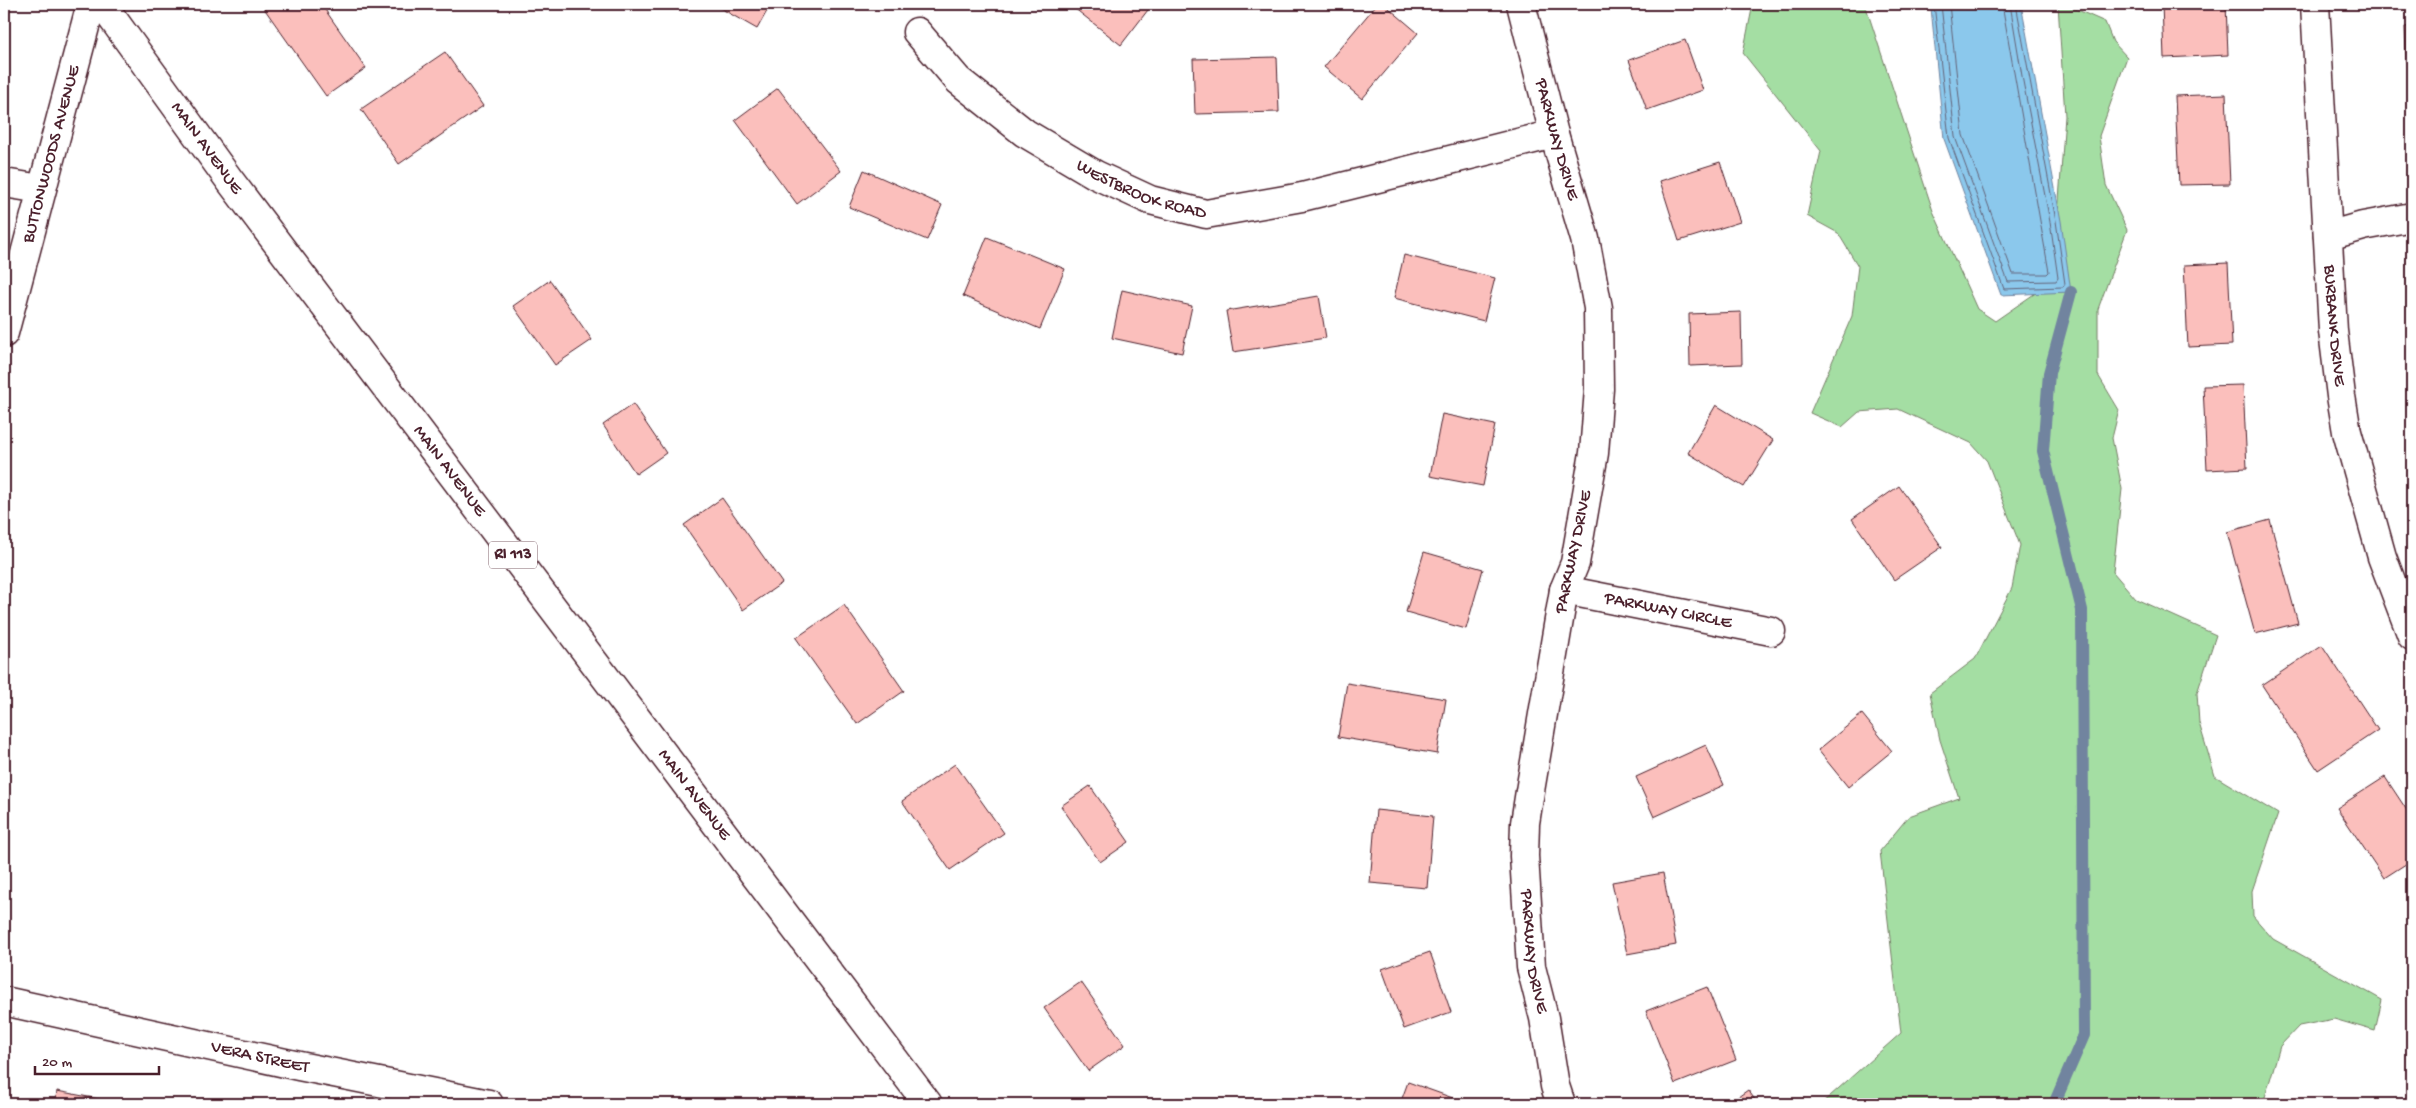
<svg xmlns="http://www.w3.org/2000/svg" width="2416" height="1108" viewBox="0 0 2416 1108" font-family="'Gochi Hand',sans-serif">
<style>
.green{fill:#a4dea3;stroke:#777e67}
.water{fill:#8bc8ec;stroke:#71849f}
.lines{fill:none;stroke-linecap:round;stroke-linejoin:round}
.shore{stroke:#646378;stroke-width:1}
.stream{stroke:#71849f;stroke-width:12}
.building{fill:#fbbfbc;stroke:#4a1f2b}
.street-casing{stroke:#4a1f2b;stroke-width:31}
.secondary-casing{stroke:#4a1f2b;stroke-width:31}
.primary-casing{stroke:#4a1f2b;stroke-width:31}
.street{stroke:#fff;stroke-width:28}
.secondary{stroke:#fff;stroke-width:28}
.primary{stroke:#fff;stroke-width:28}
.labels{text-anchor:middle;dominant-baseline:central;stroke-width:4.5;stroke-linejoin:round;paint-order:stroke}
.shield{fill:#fff;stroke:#80626b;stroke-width:1}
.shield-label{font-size:16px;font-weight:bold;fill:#4a1f2b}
.street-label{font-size:18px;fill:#4a1f2b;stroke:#fff}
</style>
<rect width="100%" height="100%" fill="#fff"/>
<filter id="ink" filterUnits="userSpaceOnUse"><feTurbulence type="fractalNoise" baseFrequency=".02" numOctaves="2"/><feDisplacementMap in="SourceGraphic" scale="10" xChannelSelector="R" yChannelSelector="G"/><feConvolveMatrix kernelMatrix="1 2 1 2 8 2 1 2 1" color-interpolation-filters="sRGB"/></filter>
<g filter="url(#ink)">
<path class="green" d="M1753,4H1865L1933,211L1977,309L1995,321L2037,292L2056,242L2065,116L2058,4H2064L2105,22L2113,42L2127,57L2099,136L2106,185L2127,230L2098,309V375L2119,410L2112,438L2122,489L2113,572L2136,599L2216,635L2197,693L2199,723L2215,776L2278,814L2252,891L2253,916L2273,939L2382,1000L2375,1031L2334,1019L2299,1026L2280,1046L2263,1104H1821L1901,1033L1880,851L1909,816L1959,798L1940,740L1930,693L1975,659L2012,588L2020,545L1987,461L1971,443L1898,409L1859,412L1842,427L1810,413L1852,316L1858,266L1838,233L1807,216L1821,151L1743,53Z"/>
<path class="water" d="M1928,4H2021L2061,221L2071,292L2001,295L1944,139L1931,8Z"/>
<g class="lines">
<path class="shore" d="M1934,4L1949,138L2004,289L2063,287L2065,284L2056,221L2016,4
M1941,4L1955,137L2008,282L2056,281L2058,278L2050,222L2022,76L2010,4
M1949,4L1963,135L2013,274H2047L2049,272L2002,4"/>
<path class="stream" d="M2054,1104L2084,1035L2082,610L2043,451L2049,373L2071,292"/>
</g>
<path class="building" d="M261,4H321L366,68L326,96Z
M713,4H771L757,29Z
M1069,4H1149L1151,6L1121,45Z
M1377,4H1384L1418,33L1362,99L1324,67Z
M2162,4H2226L2228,55L2164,58Z
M2412,26V109H2408L2405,27Z
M1685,40L1703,90L1647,110L1629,60Z
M445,52L483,106L399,164L361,109Z
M1277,57L1279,112L1195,114L1193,59Z
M778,88L841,171L797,204L735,120Z
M2226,94L2230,184L2179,185L2175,96Z
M1720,162L1740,222L1679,241L1660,181Z
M864,170L942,205L927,240L849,207Z
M987,237L1065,269L1040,329L963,296Z
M1404,255L1495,278L1484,321L1394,298Z
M2228,263L2232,345L2188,347L2184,265Z
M550,280L592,340L555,365L513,306Z
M1122,290L1192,306L1182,353L1112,338Z
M1319,296L1326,338L1233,352L1226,311Z
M1741,312L1742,364L1690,366L1689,314Z
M2243,385L2247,468L2207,470L2203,386Z
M633,404L666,453L636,474L603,425Z
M1716,405L1773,440L1744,487L1688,453Z
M1442,414L1495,425L1483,486L1430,476Z
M1899,486L1942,547L1894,580L1852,519Z
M722,498L782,583L743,610L684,525Z
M2270,520L2298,623L2255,634L2227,532Z
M1424,552L1483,569L1466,629L1406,612Z
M844,605L904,691L857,724L796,638Z
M2322,645L2378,730L2318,770L2262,685Z
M1347,683L1446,699L1437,754L1338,737Z
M1862,714L1892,751L1848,787L1818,750Z
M1706,745L1724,785L1654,817L1636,777Z
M955,764L1004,833L950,870L902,801Z
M2385,777L2412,818V860L2384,878L2337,808Z
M1090,786L1129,842L1100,862L1061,806Z
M1376,810L1433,816L1427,888L1370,883Z
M1663,873L1676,945L1627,954L1612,882Z
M1430,952L1451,1012L1404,1029L1382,969Z
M1081,982L1125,1045L1088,1071L1044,1008Z
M1707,987L1736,1060L1675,1084L1646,1011Z
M1408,1082L1464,1102L1463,1104H1400Z
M1748,1090L1758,1104H1728Z
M57,1091L125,1104H55Z"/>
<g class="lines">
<defs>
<g id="street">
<path id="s1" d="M1521,4L1554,134L1585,239L1598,308L1599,389L1594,453L1575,563L1564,590L1530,791L1525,823L1524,856L1531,967L1544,1018L1555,1086L1561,1104"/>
<path id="s2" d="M2315,4L2333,331L2341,396L2347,432L2382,557L2412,636"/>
<path id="s3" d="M917,32L958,80L1025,133L1096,175L1150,200L1206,214L1302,197L1554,134"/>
<path d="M4,183L41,189"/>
<path d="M2328,236L2363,226L2412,217"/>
<path id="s4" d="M1564,590L1771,631"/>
<path id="s5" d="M4,1001L299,1066L489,1104"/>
</g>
<g id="secondary">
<path id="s6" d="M4,333L91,4"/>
</g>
<g id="primary">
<path id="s7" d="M102,4L228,178L928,1104"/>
</g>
</defs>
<use href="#street" class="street-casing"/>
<use href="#secondary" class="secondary-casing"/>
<use href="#primary" class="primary-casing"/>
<use href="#street" class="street"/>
<use href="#secondary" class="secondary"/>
<use href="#primary" class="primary"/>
</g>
</g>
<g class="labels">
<rect class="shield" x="489" y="541.5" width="48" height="27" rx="4"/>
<g class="shield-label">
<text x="513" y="555">RI 113</text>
</g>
<g class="street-label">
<text stroke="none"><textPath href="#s1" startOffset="140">PARKWAY DRIVE</textPath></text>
<text stroke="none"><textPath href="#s7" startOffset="178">MAIN AVENUE</textPath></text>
<text stroke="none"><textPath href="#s6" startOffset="185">BUTTONWOODS AVENUE</textPath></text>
<text stroke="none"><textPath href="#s3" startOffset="279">WESTBROOK ROAD</textPath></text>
<text stroke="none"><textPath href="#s2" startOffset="322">BURBANK DRIVE</textPath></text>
<text stroke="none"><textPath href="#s7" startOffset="582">MAIN AVENUE</textPath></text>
<text transform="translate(1574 552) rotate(-78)">PARKWAY DRIVE</text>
<text stroke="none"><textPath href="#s4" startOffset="106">PARKWAY CIRCLE</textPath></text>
<text stroke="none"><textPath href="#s7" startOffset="988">MAIN AVENUE</textPath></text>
<text stroke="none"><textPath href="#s1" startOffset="965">PARKWAY DRIVE</textPath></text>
<text stroke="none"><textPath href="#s5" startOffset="262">VERA STREET</textPath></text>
</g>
</g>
<rect width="2416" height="1108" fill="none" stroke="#fff" stroke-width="20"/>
<rect x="10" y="10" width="2396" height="1088" fill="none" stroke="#4a1f2b" stroke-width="2" filter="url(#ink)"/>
<path d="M35 1066v8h124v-8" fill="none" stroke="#4a1f2b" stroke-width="2.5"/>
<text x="42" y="1066" font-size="15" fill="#4a1f2b" stroke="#ffffff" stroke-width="4" paint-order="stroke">20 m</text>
</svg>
